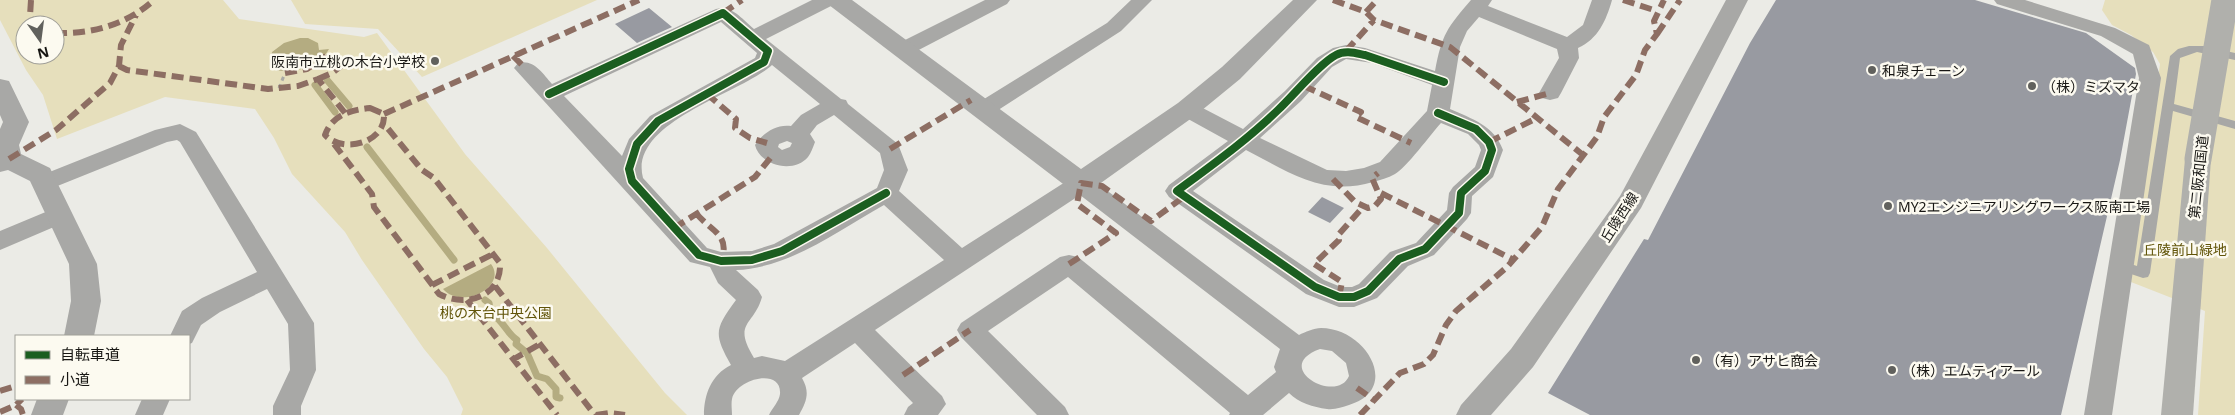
<svg xmlns="http://www.w3.org/2000/svg" width="2235" height="415" viewBox="0 0 2235 415" font-family="'Noto Sans','Noto Sans JP',sans-serif">
<style>
.green{fill:#e6dfbc;fill-rule:evenodd}
.water{fill:#b4ac81}
.lines{fill:none;stroke-linecap:round;stroke-linejoin:round}
.stream{stroke:#b4ac81;stroke-width:7}
.building{fill:#989aa1}
.path{stroke:#aaaaa6;stroke-width:3;stroke-dasharray:4 4;stroke-linecap:butt}
.service{fill:#a8a8a6;fill-rule:evenodd}
.minor{fill:#a8a8a6;fill-rule:evenodd}
.tertiary{fill:#a8a8a6;fill-rule:evenodd}
.motorway{fill:#b0b0ac;fill-rule:evenodd}
.motorway-bridge{stroke:#b0b0ac;stroke-width:27}
.quiet{stroke:#8d6e63;stroke-width:6;stroke-dasharray:12 6;stroke-linecap:butt}
.cycleway-casing{stroke:#fcfaf0;stroke-width:11}
.cycleway{stroke:#1b5e20;stroke-width:8}
.poi-dot{fill:#61615d;stroke:#fcfaf0;stroke-width:2}
.labels{text-anchor:middle;dominant-baseline:central;stroke-width:5;stroke-linejoin:round;paint-order:stroke}
.poi-label{font-size:14px;fill:#171613;stroke:#fcfaf0;text-anchor:start}
.street-label{font-size:14px;fill:#171613;stroke:#fcfaf0}
.park-label{font-size:14px;fill:#615408;stroke:#fcfaf0}
</style>
<rect width="100%" height="100%" fill="#ebebe6"/>
<path class="green" d="M0,0H223L239,19L364,37L377,33L465,154L547,248L665,393L687,415H461L463,409L447,377L424,349L362,260L345,232L292,174L274,138L255,109L165,97L57,139L43,95L26,70L0,20ZM25,25H55V55H25Z
M291,0H597L422,77L378,29L305,24Z
M2105,0H2235V415H2198L2205,311L2131,282L2160,64L2153,52L2131,35L2112,25L2102,10Z"/>
<path class="water" d="M300,38H308L318,43L319,50L329,49C319,67 294,74 275,70L281,66L270,61L272,52L284,43Z
M491,264C508,287 461,310 443,289Z"/>
<g class="lines">
<path class="stream" d="M327,80L349,106
M315,85L335,112
M367,147L454,260
M485,300L489,303L491,314C503,319 506,333 517,340L516,344L527,353L537,376L547,379L556,389V397L560,398"/>
</g>
<path class="building" d="M1776,0H1975L2086,33L2135,68L2136,74L2120,160L2061,415H1590L1548,393L1644,239L1648,240L1750,43Z
M649,8L672,27L637,43L615,24Z
M1322,197L1344,208L1330,223L1308,212Z"/>
<g class="lines">
<path class="path" d="M326,56L350,59
M279,88L285,73"/>
<path class="service" d="M2189,46H2204L2235,53V60L2197,52L2180,58L2174,104L2235,121V129L2173,111L2150,273L2148,277L2143,278L2116,269L2114,266L2116,263L2121,261L2137,266L2170,56L2178,49Z"/>
<path class="minor" d="M812,0H838L835,4L766,39L841,99L846,100L848,104L898,144L908,170L899,191L962,248L1073,177L1081,175L1089,177L1299,335C1305,332 1314,328 1321,328C1366,328 1402,389 1349,405C1342,407 1335,410 1327,409C1313,407 1299,403 1289,393L1263,415H1229L1230,413L1068,277L988,331L1065,407L1069,415H1037L961,337L957,330L961,323L1060,257L1069,255L1078,257L1248,395L1276,372L1274,367L1280,349L1080,195L875,330L942,396L946,404L938,415H904L908,407L913,403L855,343L802,378C810,392 807,401 799,415H769C772,408 779,402 780,394C782,367 736,379 732,399C731,404 732,410 732,415H704C704,395 711,375 731,365C713,333 715,329 736,300L718,283L710,267L690,262L514,68L518,63C534,59 542,73 552,84L716,9C732,5 742,19 754,29ZM721,22L757,53L755,58L650,116L629,139L622,156L564,96ZM772,65L820,104L801,115L791,126C776,124 763,133 755,145C760,166 794,174 808,157C811,153 813,147 815,142L810,134L817,125L834,115L880,153L884,170L877,188L774,244L752,251L721,252L707,248L643,178C628,122 740,94 772,65ZM787,141L792,143L790,147L782,150L778,147L779,144ZM884,205L944,260L785,361L762,356L754,358C732,322 754,326 762,297L758,290L736,270C790,268 839,230 884,205ZM1320,349L1332,351L1346,363L1349,376C1337,405 1270,367 1320,349Z
M985,0H1010L1007,4L911,54L904,56L897,54L894,49L897,44Z
M1131,0H1152L1121,31L992,114L984,116L976,114L973,109L976,104L1107,23Z
M1471,0H1492L1488,6L1567,37L1583,25L1592,0H1612C1606,21 1598,39 1578,48L1579,58L1561,93L1558,98L1550,100L1542,98L1539,93L1559,58L1557,49L1479,17L1467,31L1460,47L1450,109C1472,119 1494,125 1503,150L1493,177L1472,196L1471,213L1467,219L1434,255L1408,266L1377,298L1354,307H1339L1306,294L1169,197L1165,191L1169,185L1228,141L1179,114L1176,109L1179,104L1187,102L1195,104L1243,129L1285,91L1317,58L1333,48L1346,45L1365,48L1435,71C1442,34 1447,28 1471,0ZM1346,59L1372,63L1432,85L1427,111L1380,162L1364,168L1346,171L1327,170L1260,138L1301,101L1332,67ZM1441,123L1468,134L1479,145L1481,150L1475,167L1453,187L1449,193L1447,210L1416,243L1390,252L1359,284L1352,287H1341L1324,280L1193,191L1246,150C1289,172 1323,197 1373,182C1380,180 1388,178 1395,174C1406,168 1431,134 1441,123Z
M1994,0H2025L2115,28L2149,45L2161,78L2112,415H2084L2139,78L2133,54L2101,36L1997,4Z
M180,124L196,132L314,323L316,370L301,406V415H273V406L290,370L288,324L267,289L220,312L201,325L192,343L189,344V336H170L182,311L202,298L257,272L180,142L177,140L167,142L45,191L37,189L33,183L37,177L155,130Z
M60,206L68,209L72,215L68,221L0,250V231Z
M142,399H170L163,415H135Z"/>
<path class="tertiary" d="M826,0H852L1081,169L1178,103L1222,67L1293,0H1317L1240,79L1196,115L1091,190L1081,193L1071,190L829,5Z
M1726,0H1748L1641,208L1533,367L1491,415H1456L1461,405L1511,349L1620,196Z
M0,79L9,81L29,122L19,145L21,154L50,168L97,264L101,301L94,336H64L71,301L69,264L30,181L8,170L0,172V129L3,122L0,115Z
M37,399H69L63,415H31Z"/>
<path class="motorway" d="M2198,150L2207,153L2211,159L2193,415H2161L2185,159L2189,153Z"/>
<path class="motorway-bridge" d="M2198,159L2225,0"/>
<path class="quiet" d="M31,0L30,16L34,25
M1333,0L1366,12L1374,20L1450,47L1583,155
M1623,0L1657,11
M1366,12L1377,0
M723,13L742,0
M55,33C93,34 126,25 154,0
M1657,34L1680,0
M1346,51L1374,20
M513,56L525,68
M119,66L127,70L268,89L298,86L318,79L345,113
M285,73L307,69L326,56
M318,79L332,73L350,59
M1304,86L1361,112L1356,117L1411,143
M707,94L736,119L735,128L750,138L767,143
M1517,102L1550,93
M370,108L384,114C386,143 343,154 325,135C332,115 350,110 370,108Z
M384,114L639,0
M1489,142L1537,118
M334,144L372,194L374,207L439,294C465,308 502,297 500,263L434,178L422,170L385,125
M890,149L971,100
M9,159L56,130L110,83L119,66L121,45L136,15
M1333,179L1355,202L1368,208L1375,206L1381,199L1372,178L1378,173
M1381,193L1514,260
M696,213C711,232 731,234 721,261
M674,228L755,177L772,156
M1069,264L1116,233L1077,204L1081,183L1102,186L1151,221L1185,196
M432,285L493,254
M495,286L595,415
M1339,297L1342,282L1314,264L1339,240V234L1364,206
M467,300L557,415
M512,360L540,344
M903,375L970,330
M1357,388L1374,400
M0,391L16,386
M16,405L21,409L23,415
M0,412L16,405L22,399
M596,415L609,413L625,415
M1360,415L1400,373L1424,364L1433,355L1446,325L1456,311L1507,267L1542,227L1558,189L1597,137L1604,117L1636,75L1645,50L1657,34L1654,21L1664,0"/>
<defs>
<path id="cycleway" d="M549,94L723,13L768,51L764,62L658,121L637,144L629,169L632,181L699,255L721,261L752,260L782,251L886,193
M1438,113L1476,129L1489,142L1492,150L1485,171L1461,193L1459,213L1425,249L1399,259L1368,291L1354,297H1339L1315,287L1177,191C1212,165 1247,140 1278,110C1293,96 1320,63 1336,55C1345,50 1355,53 1365,55L1444,82"/>
</defs>
<use href="#cycleway" class="cycleway-casing"/>
<use href="#cycleway" class="cycleway"/>
</g>
<g class="poi-dot">
<circle cx="435" cy="61" r="5"/>
<circle cx="1872" cy="70" r="5"/>
<circle cx="2032" cy="86" r="5"/>
<circle cx="1888" cy="206" r="5"/>
<circle cx="1696" cy="360" r="5"/>
<circle cx="1892" cy="370" r="5"/>
</g>
<g class="labels">
<g class="poi-label">
<text x="425" y="61" text-anchor="end">阪南市立桃の木台小学校</text>
<text x="1882" y="70">和泉チェーン</text>
<text x="2042" y="86">（株）ミズマタ</text>
<text x="1898" y="206">MY2エンジニアリングワークス阪南工場</text>
<text x="1706" y="360">（有）アサヒ商会</text>
<text x="1902" y="370">（株）エムティアール</text>
</g>
<g class="street-label">
<text transform="translate(2198 177) rotate(-84)">第二阪和国道</text>
<text transform="translate(1619 217) rotate(-57)">丘陵西線</text>
</g>
<g class="park-label">
<text x="2185" y="249">丘陵前山緑地</text>
<text x="496" y="312">桃の木台中央公園</text>
</g>
</g>
<rect x="15" y="335" width="175" height="65" fill="#fcfaf0" stroke="#a09f98"/>
<rect x="25" y="351" width="25" height="8" fill="#1b5e20" stroke="#a09f98"/>
<text x="60" y="360" font-size="15" fill="#171613">自転車道</text>
<rect x="25" y="376" width="25" height="8" fill="#8d6e63" stroke="#a09f98"/>
<text x="60" y="385" font-size="15" fill="#171613">小道</text>
<g transform="translate(40 40) rotate(166)"><circle r="24" fill="#fcfaf0" stroke="#a09f98"/>
<path d="M0-4L9 19L0 12L-9 19Z" fill="#61615d"/>
<text y="-8" font-size="14" font-weight="bold" text-anchor="middle" fill="#171613">N</text>
</g>
</svg>
